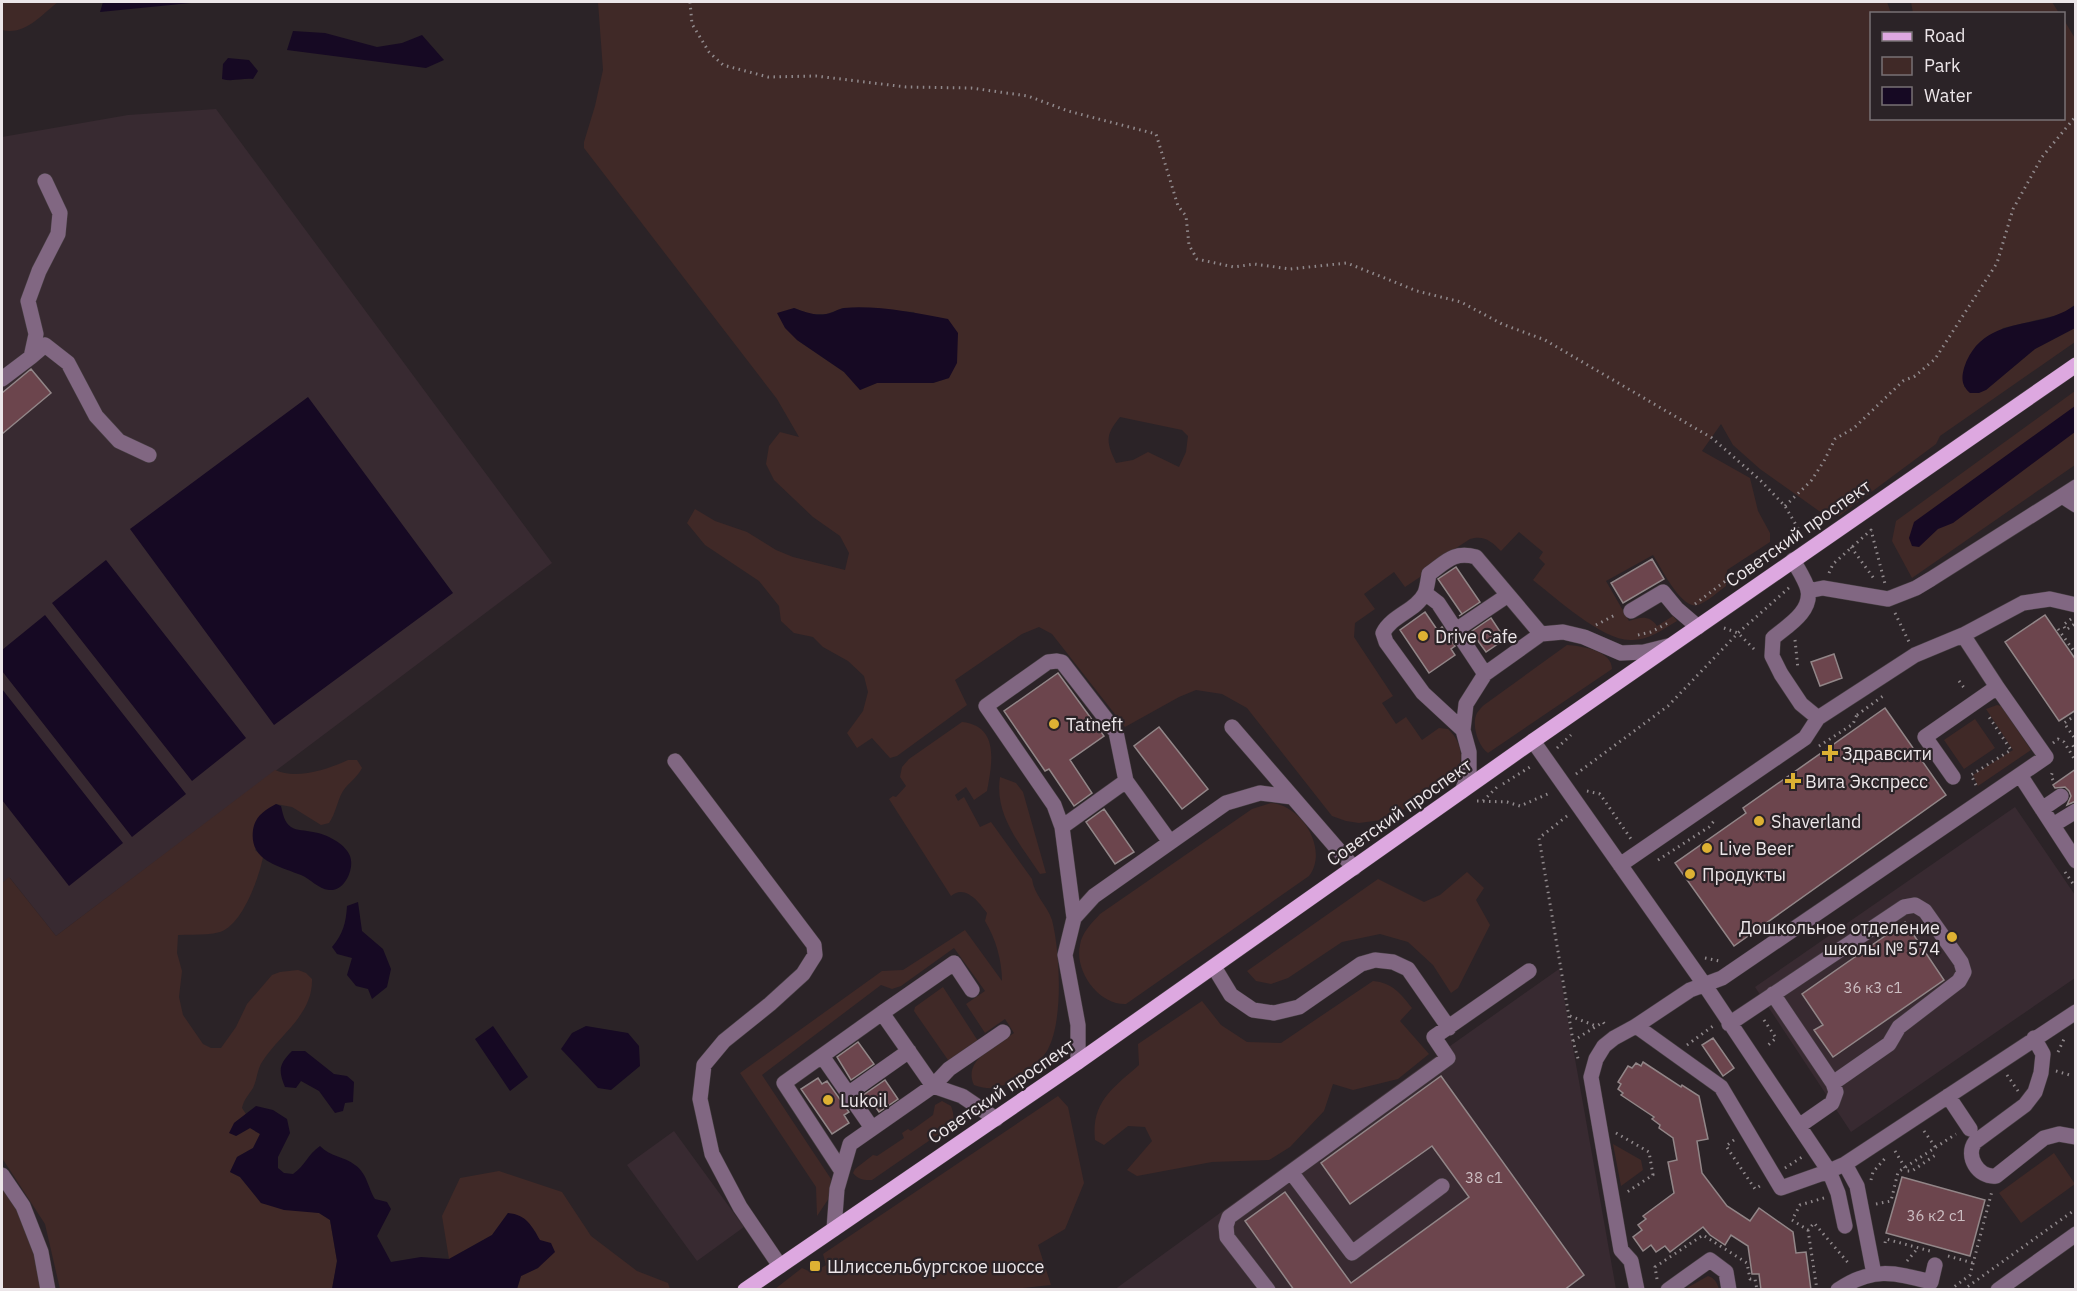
<svg xmlns="http://www.w3.org/2000/svg" width="2077" height="1291" viewBox="0 0 2077 1291" font-family="'IBM Plex Sans',sans-serif">
<style>
.built{fill:#382a31}
.green{fill:#402927;fill-rule:evenodd}
.water{fill:#160923}
.building{fill:#6c454d;stroke:#928688;stroke-width:1.5}
.lines{fill:none;stroke-linecap:round;stroke-linejoin:round}
.minor-casing{stroke:#463e42;stroke-width:16}
.major-casing{stroke:#463e42;stroke-width:16}
.path{stroke:#90898c;stroke-width:3;stroke-dasharray:1.5 4.5;stroke-linecap:butt}
.minor{stroke:#816782;stroke-width:15}
.major{stroke:#dda8e0;stroke-width:15}
.poi-dot{fill:#ddb133;stroke:#2b2327;stroke-width:2}
.labels{text-anchor:middle;dominant-baseline:central;stroke-width:4.5;stroke-linejoin:round;paint-order:stroke}
.number-label{font-size:15px;fill:#ccbec2}
.street-label{font-size:18px;fill:#ece6e9;stroke:#2b2327}
.poi-label{font-size:18px;fill:#ece6e9;stroke:#2b2327;text-anchor:start}
</style>
<rect width="100%" height="100%" fill="#2b2327"/>
<path class="built" d="M216,109L552,563L56,936L10,878L2,883V137L128,115Z
M2015,807L2075,895V978L1851,1132L1755,987Z
M1559,969L1616,1289L1114,1290L1443,1051Z
M674,1131L744,1227L697,1261L627,1165Z"/>
<path class="green" d="M2,2H58C41,15 25,36 2,30Z
M598,2H1887L1891,13L1872,14V118H2064V20L2076,40L2075,305L2062,314L2003,328L1964,370V387L1986,390L2035,349L2075,328V342L1940,436L1936,444L1839,516H1832L1819,511L1760,469L1733,445L1721,424L1702,451L1750,478L1758,511L1770,533V542L1727,570L1726,586C1718,592 1707,602 1698,605C1681,610 1661,567 1653,555L1606,581L1629,621C1641,617 1649,615 1657,626L1673,616L1677,621C1662,630 1648,641 1630,640C1602,640 1556,598 1533,580L1545,564L1539,558L1543,552L1519,532L1501,551C1491,541 1484,535 1470,539L1424,569L1420,577L1405,587L1394,572L1364,594L1375,609L1355,623L1354,637L1393,696L1382,703L1396,724L1406,717L1422,740L1439,728L1448,729C1461,741 1465,758 1456,774L1389,819L1359,823L1346,821L1332,816L1247,708L1222,694L1196,690L1179,697L1125,727L1052,634L1039,627L1022,634L955,680L967,705L897,756L890,758L872,738L857,748L847,733L863,711L868,692L864,676L848,661L823,647L813,637L794,633L781,621L779,606L759,581L705,545L687,523L695,509L715,521L747,532L776,550L793,557L845,570L849,553L840,536L813,517L774,480L766,464L769,446L780,432L799,437L777,399L584,148V142L595,106L603,70ZM794,308L810,314H827L843,308L914,312L949,378L933,383H877L860,390L844,372L797,340ZM1120,417L1182,430L1188,436L1186,452L1179,467L1148,452L1133,460L1116,463C1106,442 1105,435 1120,417Z
M1911,2H2052L2059,13H1913Z
M2075,391V465L1912,578L1892,541L1896,521Z
M1567,645C1583,646 1612,651 1612,669L1488,753C1478,746 1471,724 1477,713C1479,710 1481,708 1484,705Z
M1997,705L2001,706L2031,750L1978,786L1973,775L2013,750L1986,709Z
M1975,719L1995,748L1964,769L1944,740Z
M962,722C1000,726 992,764 987,791L974,800L966,787L955,795L958,801L964,797L980,827L991,822L1032,879C1034,895 1047,905 1052,920C1060,951 1064,1022 1047,1051C1041,1060 1032,1067 1024,1073C1005,1085 997,1093 974,1085C962,1060 997,1045 1014,1033L1005,1019L985,1033L966,1004L985,991L954,948L901,986L892,989L881,985L762,1075L831,1179L829,1198L817,1216L816,1187L740,1073L882,971L903,970L965,930L1002,981C1002,961 996,939 985,921L987,913C979,902 965,884 951,896L889,799L893,796L896,797L906,786L900,777L902,767L909,759Z
M348,760H357L362,768C357,778 349,782 343,791C337,801 336,813 329,823L321,825L292,807L276,804L255,850L263,857C259,878 242,925 220,932C207,936 192,934 178,935L177,953L182,971L179,997L183,1015L203,1044L211,1048H221L236,1027L247,1004L272,975L280,972L298,970L306,973L312,979C313,1015 279,1035 262,1062C257,1070 257,1080 253,1088C248,1096 244,1099 242,1108L246,1114L234,1123L236,1136L250,1128L260,1134L253,1148L237,1157L230,1172L240,1177L261,1203L319,1213L330,1220L337,1261L332,1289H60L45,1224L2,1158V883L9,877L56,936L275,770C296,780 329,769 348,760Z
M1000,777L1016,783L1023,792L1046,873L1040,874C1020,844 994,815 1000,777Z
M1271,803C1302,805 1329,850 1309,876L1126,1004C1099,1005 1074,971 1080,945C1082,932 1092,923 1100,914L1252,809Z
M1467,872L1484,888L1476,900L1490,925L1458,988L1451,993L1433,965L1408,942L1380,934L1342,942L1288,978L1271,984L1256,981L1247,971L1378,879L1424,902L1440,895Z
M1373,981C1393,983 1400,993 1412,1008L1400,1021L1429,1054L1398,1079L1353,1090L1333,1084L1324,1111L1290,1147L1269,1160L1212,1162L1137,1176L1127,1170L1152,1141L1145,1127L1128,1126L1104,1145L1095,1140C1091,1102 1113,1088 1139,1065L1138,1044L1202,1001L1221,1025L1247,1042L1281,1043Z
M943,987L978,1041L951,1060H948L914,1011L915,1007Z
M1058,1096L1068,1107L1084,1183L1065,1229L1038,1245L1051,1285L1003,1290L775,1289L802,1268L813,1273L826,1265L823,1254Z
M942,1101L951,1106C954,1114 955,1121 949,1127L872,1180C865,1180 858,1180 853,1173L855,1169L873,1155L877,1156L904,1138L902,1133L908,1129L911,1131L933,1115L935,1105Z
M1613,1144L1641,1160L1643,1170L1621,1186Z
M2054,1153L2075,1184L2021,1223L1999,1193Z
M499,1171L562,1192L591,1236L637,1271L668,1283L670,1289H517L521,1276L538,1268C540,1232 542,1231 508,1213L492,1235L449,1259L442,1216L460,1178Z
M2,1187L17,1209L35,1246L45,1289H2Z
M1708,1276C1715,1278 1717,1283 1719,1289H1685Z"/>
<path class="water" d="M103,2H201L100,12Z
M293,31L325,33L377,47L402,43L422,35L444,60L426,68L287,50Z
M228,58L249,60L258,71L253,79C242,78 232,82 222,79L223,64Z
M2075,305V328L2035,349L1986,390L1979,393H1970C1962,386 1961,379 1964,368C1983,312 2040,332 2075,305Z
M794,308C805,312 815,316 826,314C833,313 838,309 844,308C876,305 917,313 948,319L958,333L957,363L949,378L933,383H877L860,390L844,372L797,340L785,328L777,313Z
M308,397L453,593L274,725L130,529Z
M2075,406V432L1953,523L1938,529L1919,547L1912,546L1909,538L1914,522Z
M106,560L246,738L192,781L52,603Z
M45,615L186,794L132,837L2,671V650Z
M2,689L123,843L69,886L2,800Z
M276,804L281,806C283,814 284,822 291,827C297,831 305,830 313,832C326,834 345,843 350,856C355,869 344,892 329,890C318,889 311,879 301,875C279,866 249,861 253,830C255,816 265,810 276,804Z
M358,902L362,931L383,949L391,969L387,987L372,999L368,989L356,986L347,975L352,958L337,954L332,947C343,934 346,923 347,906Z
M493,1026L528,1077L510,1091L475,1039Z
M586,1026L628,1033L639,1046L640,1066L611,1090L598,1088L561,1049L572,1033Z
M292,1051H305L334,1074L347,1076L354,1082L353,1102L345,1103L343,1111L335,1113L319,1091L301,1081L296,1088L285,1087C278,1070 279,1064 292,1051Z
M256,1106L273,1110L287,1119L290,1133L278,1157V1168L284,1173L293,1174C305,1166 307,1155 320,1146C330,1157 344,1156 355,1165C367,1173 368,1188 375,1199L387,1202L391,1209L377,1236L391,1262L421,1257L449,1259L492,1235L508,1213C527,1215 531,1225 540,1240L551,1243L555,1252L538,1268L521,1276L517,1289H332L337,1261L330,1220L319,1213L284,1210L261,1203L240,1177L230,1172L237,1157L253,1148L260,1134L250,1128L236,1136L229,1133L234,1123Z"/>
<path class="building" d="M31,369L51,393L2,434V393Z
M1652,559L1664,579L1623,603L1611,583Z
M1456,567L1480,602L1459,616L1462,614L1438,579Z
M1425,612L1438,631L1442,627L1455,646L1451,649L1455,655L1429,673L1400,630Z
M2045,615L2076,660V710L2059,721L2005,642Z
M1491,618L1505,639L1486,652L1473,634L1471,635L1469,633Z
M1834,654L1842,678L1820,686L1811,662Z
M1058,673L1104,736L1070,760L1092,793L1074,806L1049,769L1045,771L1004,711Z
M1885,708L1946,795L1734,946L1675,863L1746,813L1743,808Z
M1159,727L1208,789L1182,809L1134,746Z
M2076,769V801L2067,805L2071,796L2069,791L2065,787L2055,788L2053,785Z
M1104,809L1134,852L1115,864L1086,822Z
M1905,922L1944,980L1833,1057L1814,1030L1823,1025L1802,994Z
M1713,1038L1734,1068L1723,1076L1702,1045Z
M858,1042L874,1064L851,1080L837,1057Z
M1643,1062L1681,1087L1682,1085L1699,1096L1708,1139L1697,1141L1702,1173L1727,1206L1750,1221L1759,1208L1793,1232L1796,1253L1806,1252L1811,1290H1761L1759,1274H1752L1748,1246L1731,1235L1725,1245L1710,1235L1703,1227L1670,1252L1665,1246L1656,1252L1651,1245L1643,1251L1633,1237L1642,1230L1638,1225L1646,1219L1643,1216L1674,1193L1668,1162L1677,1160L1673,1138L1659,1128L1660,1125L1652,1119L1654,1117L1621,1095L1623,1093L1618,1089L1621,1084L1618,1082L1628,1066L1632,1068L1636,1063L1641,1066Z
M1441,1076L1584,1275L1564,1290H1294L1245,1221L1285,1192L1351,1283L1469,1197L1432,1146L1350,1204L1321,1163Z
M818,1078L822,1084L827,1081L849,1112L844,1115L849,1123L832,1134L801,1089Z
M885,1080L898,1099L879,1112L869,1098L865,1101L862,1096Z
M1902,1177L1985,1200L1970,1256L1886,1233Z"/>
<g class="lines">
<defs>
<path id="minor" d="M31,357L45,345L68,363L96,416L119,441L149,455
M2,379L31,357L36,334L28,301L39,271L58,234L60,213L45,181
M2076,487L2062,496L2076,505
M1808,591L1823,588L1888,599L1916,588L1931,579L2062,496
M1425,593L1438,603L1485,674
M1631,611L1663,592L1677,609L1698,627
M1456,630L1508,595
M1818,718L1915,655L1963,635L2023,603L2050,599L2076,605
M1232,727L1354,868
M1463,730L1423,693L1386,642L1383,633C1392,615 1416,611 1425,593C1427,588 1428,580 1429,574C1446,562 1453,551 1476,557L1541,634
M1533,741L1704,984L1829,1171L1845,1164L2076,1012
M675,761L814,945L815,955L803,974L770,1004L724,1041L704,1065L700,1099L712,1154L740,1207L780,1266
M2020,775L2076,861
M1953,777L1925,737L1997,687
M1462,791L1469,774V752L1463,730L1466,704L1485,674L1541,634L1563,632L1584,637L1621,653L1644,652L1668,646
M2042,809L2061,796
M2053,825L2076,811
M1062,827L1054,805L986,706L1048,662L1057,661L1062,662L1116,732L1126,781
M1620,865L1805,738L1818,718L1801,704L1781,674L1772,656L1773,638C1787,626 1812,612 1808,590C1806,581 1798,569 1793,560
M1074,918L1062,827L1126,781L1170,842
M1214,967L1231,995L1253,1010L1274,1013L1299,1007L1361,964L1375,960L1393,962L1408,969L1449,1028
M1773,994L1833,1083
M882,1013L954,963L972,990
M1729,1024L1904,907L1915,905L1925,911L1961,962L1964,972L1959,981L1899,1027L1889,1044L1833,1083L1836,1092L1832,1103L1799,1126
M1636,1026L1721,1087L1781,1188L1829,1171L1838,1193L1845,1226
M2034,1038L2043,1054L2041,1073L2035,1092L2025,1105L1975,1142C1965,1156 1978,1178 1996,1176L2044,1138L2059,1134L2076,1137
M822,1056L872,1128
M1078,1062V1025L1065,955L1074,918L1094,896L1226,803L1260,793L1292,797
M848,1094L909,1051
M1948,1096L1970,1129
M1845,1164L1857,1186L1874,1274
M841,1170L784,1083L882,1013L933,1086L949,1069L1003,1032
M1291,1172L1352,1253L1442,1186
M2,1175L23,1206L41,1252L48,1290
M834,1229L837,1189L850,1144L933,1086L962,1096L996,1119
M1268,1290L1227,1237L1226,1226L1229,1217L1448,1058L1434,1037L1529,971
M1637,1290L1631,1261L1621,1250L1591,1077L1596,1059L1604,1046L1614,1038L1636,1026L1690,990L1722,978L2046,757L1997,687L1963,635
M1668,1290L1710,1260L1726,1272L1729,1290
M1838,1290C1872,1267 1893,1272 1931,1282L1935,1265
M1998,1290L2076,1234"/>
<path id="major" d="M745,1290L1078,1062L1533,741L2076,365"/>
</defs>
<use href="#minor" class="minor-casing"/>
<use href="#major" class="major-casing"/>
<path class="path" d="M690,2L692,24L709,52L723,65L768,77L816,76L906,87L971,88L1028,96L1068,111L1156,134L1178,206L1186,216L1189,245L1197,259L1234,267L1254,264L1290,269L1347,263L1417,291L1461,302L1502,324L1545,340L1712,438L1760,480L1785,506L1803,537
M1785,506L1811,481L1824,461L1835,439L1854,428L1903,381L1915,376L1935,359L1997,263L2013,209L2042,157L2076,116
M1851,547L1875,580
M1829,573L1833,564L1871,530L1885,584
M1695,604L1736,573L1772,551
M1895,613L1909,642
M2071,619L2063,625L2066,630L2076,623
M1596,625L1617,614
M1724,628L1738,633L1757,652
M2058,629L2076,654
M1638,635L1651,632L1670,622
M1795,640L1798,669
M1959,681L1965,689
M1857,715L1883,696
M2076,715L2064,723L2076,740
M2076,742L2072,744L2076,751
M2053,743L2058,739L2064,742L2075,760
M1819,746L1853,724L1858,712
M1557,748L1571,735
M1576,774L1668,706L1738,633L1791,586
M2053,780L2051,776L2053,771
M1503,784L1533,765
M1976,785L1971,775L2011,750L1987,714
M1587,791L1600,794L1631,839
M1477,801L1507,802L1520,806L1550,793
M1483,801L1497,787
M1567,816L1539,838L1573,1041L1579,1062
M1658,860L1709,827L1714,821
M2065,872L2076,888
M1705,958L1719,961
M1570,1016L1596,1026
M1764,1020L1776,1038L1766,1047
M1573,1041L1603,1022L1606,1026
M1687,1045L1713,1026
M2058,1052L2064,1039
M2056,1071L2073,1076
M2007,1075L2018,1091
M1924,1131L1936,1148
M1616,1133L1649,1152L1653,1175L1627,1192
M1734,1140L1726,1146L1755,1189L1763,1184
M1895,1151L1907,1171H1912L1937,1154
M1785,1168L1802,1157
M1871,1180L1873,1172L1887,1156
M1824,1198L1800,1205L1792,1220L1808,1230L1814,1223L1850,1265
M1876,1204L1891,1201L1898,1172L1956,1134
M1808,1230L1817,1290
M1885,1243L1886,1239L1930,1251
M1948,1256L1973,1263
M1907,1261L1918,1248
M1657,1279L1655,1267L1703,1235L1747,1263L1750,1279H1755L1757,1290
M1950,1290L1970,1275L1992,1191
M1963,1290L2076,1209"/>
<use href="#minor" class="minor"/>
<use href="#major" class="major"/>
</g>
<g class="poi-dot">
<circle cx="1423" cy="636" r="6"/>
<circle cx="1054" cy="724" r="6"/>
<path d="M1827 744h6v6h6v6h-6v6h-6v-6h-6v-6h6z"/>
<path d="M1790 772h6v6h6v6h-6v6h-6v-6h-6v-6h6z"/>
<circle cx="1759" cy="821" r="6"/>
<circle cx="1707" cy="848" r="6"/>
<circle cx="1690" cy="874" r="6"/>
<circle cx="1952" cy="937" r="6"/>
<circle cx="828" cy="1100" r="6"/>
<rect x="809" y="1260" width="12" height="12" rx="3"/>
</g>
<g class="labels">
<g class="number-label">
<text x="1873" y="987">36 к3 с1</text>
<text x="1484" y="1177">38 с1</text>
<text x="1936" y="1215">36 к2 с1</text>
</g>
<g class="street-label">
<text transform="translate(1798 533) rotate(-35)">Советский проспект</text>
<text transform="translate(1399 812) rotate(-35)">Советский проспект</text>
<text transform="translate(1001 1091) rotate(-34)">Советский проспект</text>
</g>
<g class="poi-label">
<text x="1435" y="636">Drive Cafe</text>
<text x="1066" y="724">Tatneft</text>
<text x="1842" y="753">Здравсити</text>
<text x="1805" y="781">Вита Экспресс</text>
<text x="1771" y="821">Shaverland</text>
<text x="1719" y="848">Live Beer</text>
<text x="1702" y="874">Продукты</text>
<text x="1940" y="927" text-anchor="end">Дошкольное отделение<tspan x="1940" dy="21">школы № 574</tspan></text>
<text x="840" y="1100">Lukoil</text>
<text x="827" y="1266">Шлиссельбургское шоссе</text>
</g>
</g>
<rect width="2077" height="1291" fill="none" stroke="#ece6e9" stroke-width="6"/>
<rect x="1870" y="12" width="195" height="108" fill="#2b2327" stroke="#787175" stroke-width="1.5"/>
<rect x="1882" y="32" width="30" height="9" fill="#dda8e0" stroke="#787175" stroke-width="1.5"/>
<text x="1924" y="42" font-size="18" fill="#ece6e9">Road</text>
<rect x="1882" y="57" width="30" height="18" fill="#402927" stroke="#787175" stroke-width="1.5"/>
<text x="1924" y="72" font-size="18" fill="#ece6e9">Park</text>
<rect x="1882" y="87" width="30" height="18" fill="#160923" stroke="#787175" stroke-width="1.5"/>
<text x="1924" y="102" font-size="18" fill="#ece6e9">Water</text>
</svg>
